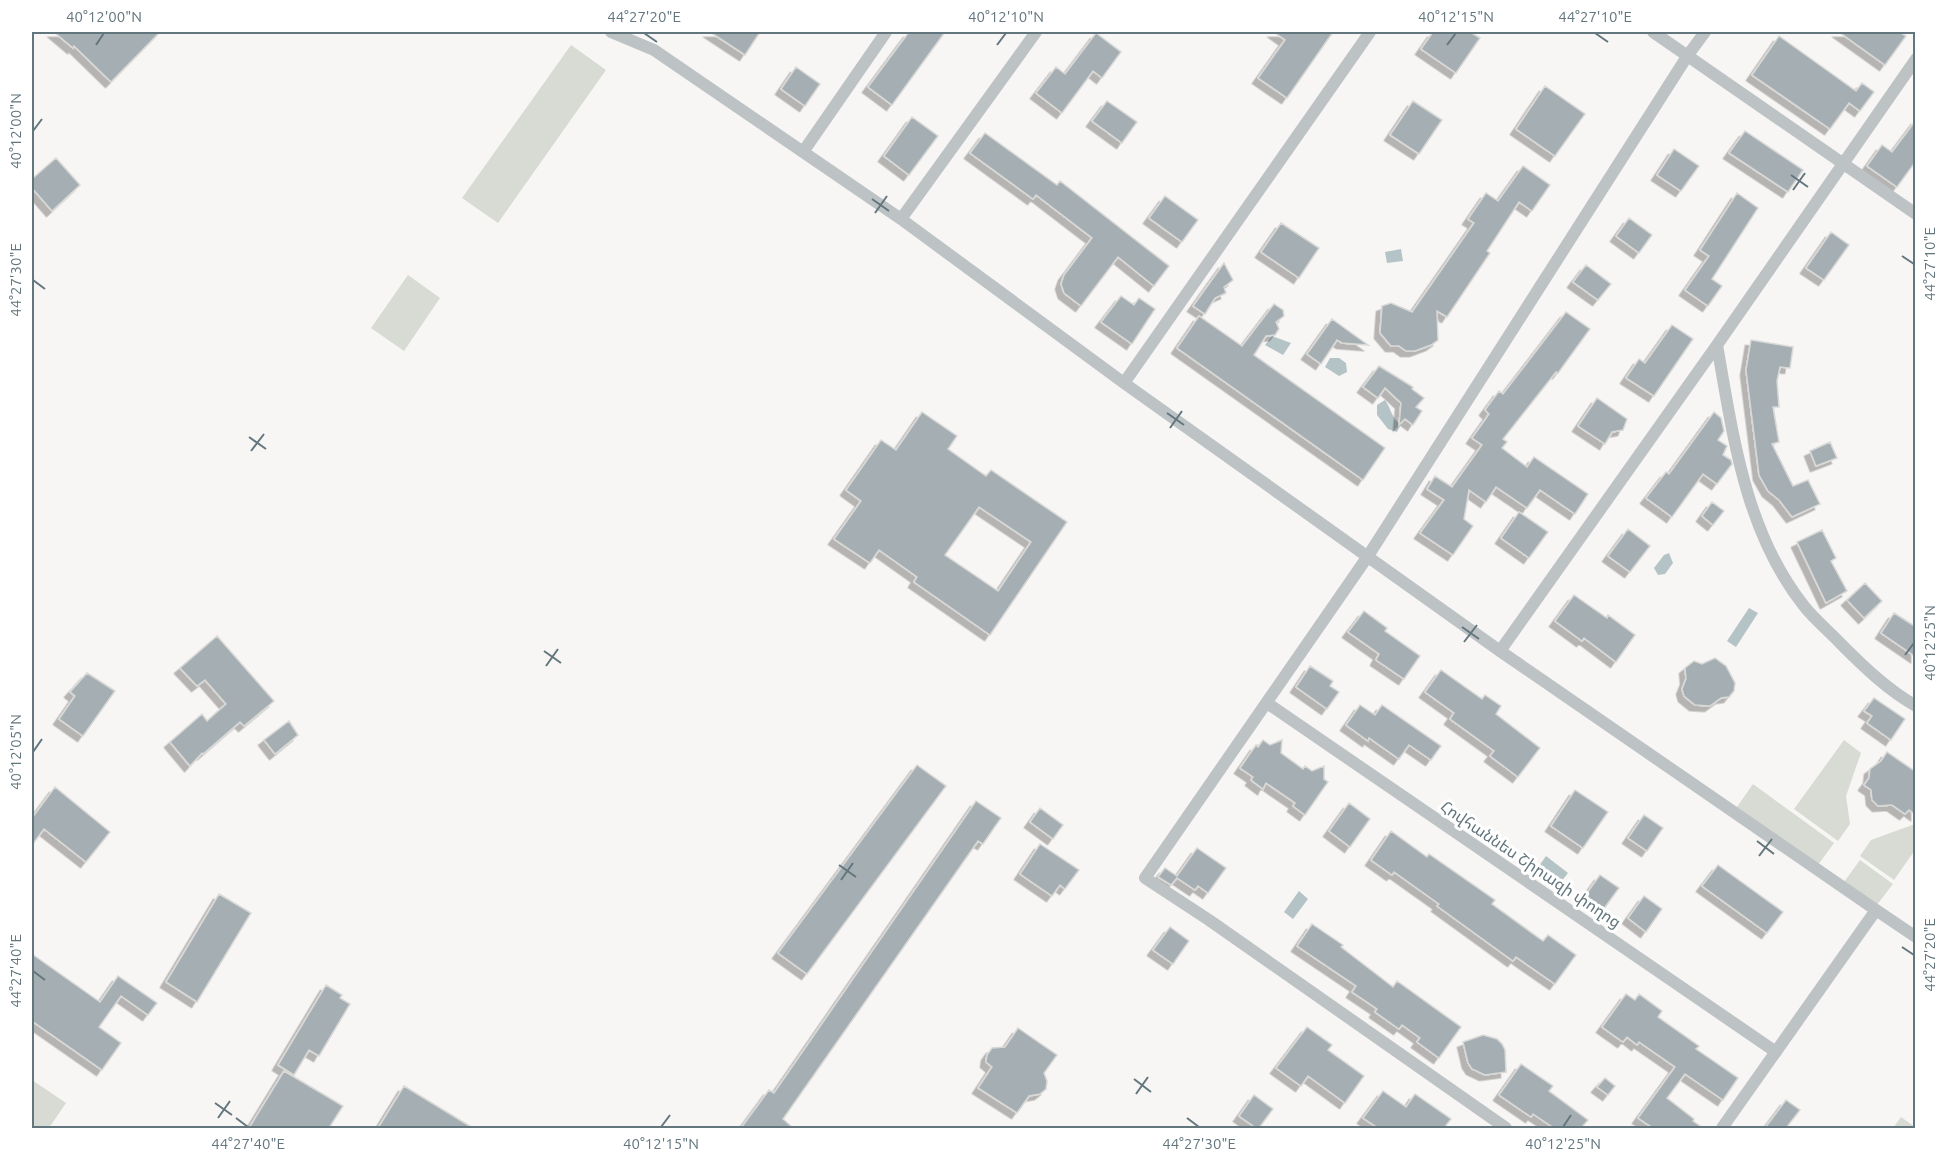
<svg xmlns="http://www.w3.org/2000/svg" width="1947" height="1160" viewBox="0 0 1947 1160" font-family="Ubuntu,'Noto Sans Armenian',sans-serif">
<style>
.green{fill:#d7dbd3}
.water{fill:#b4c3c5}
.building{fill:#a5afb3;stroke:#d8d8d6;stroke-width:1.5;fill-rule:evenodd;filter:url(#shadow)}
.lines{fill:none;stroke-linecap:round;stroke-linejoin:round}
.street{stroke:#bdc3c5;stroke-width:12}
.ticks{fill:none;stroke:#63767d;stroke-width:2}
.labels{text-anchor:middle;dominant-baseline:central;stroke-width:6;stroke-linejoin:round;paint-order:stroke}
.street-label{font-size:16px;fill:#63767d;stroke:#fff}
.neatline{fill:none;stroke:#63767d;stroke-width:2}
.ticks-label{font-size:15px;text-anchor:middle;fill:#63767d}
</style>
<defs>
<filter id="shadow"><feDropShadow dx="-5.5" dy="5.5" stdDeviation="0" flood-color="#0004"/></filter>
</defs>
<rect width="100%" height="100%" fill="#f7f6f4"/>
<path class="green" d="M571,45L606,70L498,223L462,198Z
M408,275L440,298L404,351L371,328Z
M1844,740L1861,753L1846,796L1850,824L1838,841L1794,809Z
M1753,784L1834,843L1818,865L1737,807Z
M1915,824V850L1894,880L1860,856L1871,840Z
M1860,860L1893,884L1876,906L1844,882Z
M32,1080L66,1103L51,1125C44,1130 38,1129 32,1125Z
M1901,1117L1915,1127V1128H1893Z"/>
<path class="water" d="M1401,249L1403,261L1387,263L1385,252Z
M1272,336L1291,343L1283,355L1265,345Z
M1330,358H1339L1346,363L1347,372L1339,376L1325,367Z
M1385,400C1391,408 1392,420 1401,424L1397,432L1388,429L1377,415V405Z
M1669,553L1673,563L1665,574L1658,575L1654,568L1664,555Z
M1749,608L1758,613L1736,647L1727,641Z
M1546,856L1568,873L1561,882L1539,866Z
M1299,891L1308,899L1293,919L1284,912Z"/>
<path class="building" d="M54,32H160L111,82L74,46L73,48Z
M710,32H760L745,55Z
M909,32H945L892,105L868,87Z
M1274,32H1333L1287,98L1258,78L1285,40Z
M1433,32H1470L1480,38L1456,73L1421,49Z
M1839,32H1899L1906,36L1885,65Z
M1096,33L1121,52L1102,78L1093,71L1062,113L1036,93L1056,67L1065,74Z
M1779,36L1856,91L1862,83L1874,92L1860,111L1849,103L1830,129L1752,75Z
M796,67L820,84L805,106L781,89Z
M1545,86L1585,114L1555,156L1516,129Z
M1107,101L1137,122L1122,143L1092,121Z
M1413,101L1442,120L1419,154L1390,135Z
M912,117L938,136L909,175L884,156Z
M1916,120V161L1897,187L1867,166L1882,145L1892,152Z
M1745,131L1803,170L1788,192L1729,153Z
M985,133L1057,185L1060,181L1169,266L1154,286L1118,257L1081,306L1064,293L1061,284L1064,275L1092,238L1036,195L1033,199L970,153Z
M1674,149L1699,166L1681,191L1657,175Z
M56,158L80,185L52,211L32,188V179Z
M1523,166L1550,185L1532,211L1519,202L1487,251L1490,253L1447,317L1437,311L1438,340L1431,345L1415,351H1406L1399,346H1391L1380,333L1382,306L1391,303L1412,312L1474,223L1468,219L1486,193L1498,201Z
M1737,193L1758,208L1712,279L1722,286L1708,306L1685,290L1709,256L1700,250Z
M1165,196L1198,220L1182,242L1149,218Z
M1629,218L1652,235L1639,253L1616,236Z
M1281,223L1319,248L1299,278L1261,252Z
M1831,232L1849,245L1824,280L1806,268Z
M1224,263L1233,280L1224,287L1226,293L1215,298L1205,314L1193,306Z
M1586,265L1611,284L1598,300L1573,282Z
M1121,296L1134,305L1139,298L1155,309L1132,344L1101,322Z
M1274,304L1283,310L1284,316L1276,322L1279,329L1275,335L1266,336L1254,355L1385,448L1363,480L1177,348L1199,316L1242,346Z
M1566,312L1590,329L1558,373L1556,372L1503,439L1507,442L1502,448L1527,467L1534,457L1588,494L1575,514L1540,490L1527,508L1496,487L1486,502L1469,490L1464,519L1473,526L1453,555L1420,533L1444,500L1427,489L1435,476L1452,487L1482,445L1472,438L1489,414L1485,410L1499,391L1503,394Z
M1332,319L1368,345L1342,343L1337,340L1321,364L1307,354Z
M1672,325L1693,339L1654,396L1626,378L1639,359L1645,363Z
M1751,340L1793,347L1790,368L1780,367L1777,381L1779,407H1773L1779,442L1772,444L1793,486L1808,480L1820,504L1792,517L1779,500L1768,491L1759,475L1746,370Z
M1379,366L1413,387L1412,389L1424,398L1416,407L1422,411L1413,425L1405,419L1399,425L1401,403L1385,388L1378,398L1363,387Z
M1597,398L1627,419L1623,430L1612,432L1605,444L1578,426Z
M922,412L957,436L948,449L986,476L991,470L1067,522L990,635L914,582L917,577L879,550L870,563L834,539L861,501L846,490L881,440L896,450ZM979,507L1031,542L998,591L945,555Z
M1714,412L1721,418L1724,431L1718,440L1727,446L1723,455L1731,460L1732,464L1717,484L1703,474L1672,517L1646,498L1666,472L1669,474Z
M1830,442L1837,458L1816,466L1810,451Z
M1712,502L1724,511L1713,525L1702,516Z
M1519,512L1548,532L1529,558L1501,538Z
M1628,529L1650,546L1630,572L1608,556Z
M1822,530L1836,558L1831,561L1847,591L1826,603L1797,542Z
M1865,583L1882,601L1864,618L1847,600Z
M1574,595L1607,618L1608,615L1635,635L1616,662L1584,638L1582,641L1555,621Z
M1364,611L1387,628L1385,631L1420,656L1404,679L1376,660L1379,654L1348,632Z
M1894,613L1916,627V657L1881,633Z
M217,636L274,701L244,726L240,722L203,754L202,753L190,766L170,742L202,714L207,721L226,704L205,680L197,686L180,668Z
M1715,658L1726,666L1735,683L1734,691L1729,697L1721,698L1710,706L1695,705L1684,696L1682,689L1686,679L1685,668L1694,661L1702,664Z
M1310,666L1333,681L1330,686L1339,692L1327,709L1296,687Z
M1441,670L1482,699L1485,695L1501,706L1496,714L1540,748L1518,777L1490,756L1494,751L1450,719L1454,713L1425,692Z
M87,673L115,691L83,736L59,719L75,696L70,692Z
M1874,698L1905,719L1891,740L1867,723L1872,716L1864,711Z
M1360,705L1375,715L1382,705L1441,746L1431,760L1409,745L1399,759L1369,738L1368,741L1346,725Z
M289,721L298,735L275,754L264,740Z
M1263,740L1270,745L1282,740L1281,753L1303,769L1305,766L1312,771L1324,766V779L1328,782L1305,815L1293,806L1295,803L1266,783L1263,789L1251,780L1253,777L1240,768L1256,745L1258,747Z
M1887,752L1916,772V815L1909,810L1905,814L1892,805L1878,806L1872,800L1871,790L1864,785L1869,778L1870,769L1881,761Z
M917,765L946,786L807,974L778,953Z
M55,787L110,832L86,862L44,829L32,845V818Z
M1575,790L1608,812L1583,848L1551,826Z
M976,801L1001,818L983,844L978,841L783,1119L793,1128H741L769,1090L774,1093Z
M1349,803L1370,819L1350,847L1329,831Z
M1040,808L1063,825L1053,839L1030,822Z
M1644,815L1663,828L1647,851L1628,838Z
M1391,831L1427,857L1429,854L1495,900L1492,904L1543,941L1548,935L1576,955L1555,984L1516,957L1513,961L1437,906L1439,904L1394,872L1392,875L1371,860Z
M1040,844L1079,870L1065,889L1060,885L1052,896L1020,874Z
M1197,848L1226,868L1208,893L1198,886L1195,890L1177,878L1171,885L1158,877L1165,868L1177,876Z
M1718,865L1783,912L1767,933L1702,886Z
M1600,875L1619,888L1603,910L1584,897Z
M219,894L251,913L197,1002L166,982Z
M1644,896L1662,909L1646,932L1628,918Z
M1312,924L1343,945L1341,947L1393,987L1397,981L1461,1027L1439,1058L1417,1042L1420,1038L1402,1025L1399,1029L1375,1012L1377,1009L1352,992L1356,986L1297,946Z
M1170,927L1189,941L1173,964L1153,950Z
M32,954L100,1002L118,976L157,1003L148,1015L121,996L99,1027L121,1043L102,1070L32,1021Z
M326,985L342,995L340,998L350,1004L319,1056L309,1050L294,1075L278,1065Z
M1626,994L1635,1000L1639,994L1662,1011L1658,1017L1699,1046L1696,1049L1738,1078L1723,1100L1685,1074L1667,1098L1694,1119L1693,1121L1703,1128H1653L1638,1118L1675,1067L1639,1042L1637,1045L1627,1037L1623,1042L1602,1027Z
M1307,1027L1332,1045L1328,1050L1364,1076L1345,1103L1308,1076L1301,1086L1276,1068Z
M1018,1028L1057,1055L1044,1073L1047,1081L1046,1089L1040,1094L1029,1096L1017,1113L978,1088L992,1067L986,1062L987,1055L992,1048L1005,1047Z
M1483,1035L1497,1039L1502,1044L1505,1050L1506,1072L1485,1075L1472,1069L1468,1063L1463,1042Z
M1521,1064L1553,1086L1549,1091L1588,1120L1581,1128H1554L1533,1114L1531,1117L1499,1095Z
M284,1071L343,1106L329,1128H249Z
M1605,1078L1615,1086L1608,1095L1597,1087Z
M404,1086L473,1128H378Z
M1383,1091L1406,1107L1415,1094L1451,1119L1444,1128H1378L1363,1118Z
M1254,1095L1273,1109L1259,1128H1256L1239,1116Z
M1786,1100L1800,1110L1786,1128H1765Z"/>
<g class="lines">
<path class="street" d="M611,32L654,50L901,219L1124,383L1500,651L1876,910
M1653,32L1916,214
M803,152L886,32
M901,219L1036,32
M1717,345C1733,435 1745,532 1804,606C1815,620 1830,632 1842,645C1865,668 1888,690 1916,706
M1124,383L1370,32
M1500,651L1717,345L1916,59
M1267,703L1776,1052
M1506,1128L1209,920L1145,878L1368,556L1688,55L1705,32
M1722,1128L1876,910L1916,937"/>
</g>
<path class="ticks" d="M644,33L657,42M1595,33L1608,42M96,45L104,33M997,45L1006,33M1447,45L1456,33M33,131L42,119M1791,175L1808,187M1793,190L1805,173M872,199L889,211M875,213L887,196M1902,256L1914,264M33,280L45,289M1167,413L1184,425M1170,428L1182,411M249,437L266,449M251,451L264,434M1462,627L1479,639M1464,642L1477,625M544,651L561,663M1905,655L1914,643M546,666L558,649M33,752L42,739M1757,841L1774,854M1759,856L1772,839M839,865L856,877M841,880L853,863M1902,947L1914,955M33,971L45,980M1134,1079L1151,1092M1136,1094L1148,1077M215,1103L232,1115M218,1118L230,1101M236,1118L248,1127M1187,1118L1199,1127M661,1127L670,1115M1563,1127L1571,1115"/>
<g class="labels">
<g class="street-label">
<text transform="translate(1531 864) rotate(34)">Հովհաննես Շիրազի փողոց</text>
</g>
</g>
<rect width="1947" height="1160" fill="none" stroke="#ffffff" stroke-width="66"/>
<rect x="33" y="33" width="1881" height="1094" class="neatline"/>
<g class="ticks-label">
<text x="104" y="22">40°12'00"N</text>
<text x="644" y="22">44°27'20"E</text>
<text x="1006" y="22">40°12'10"N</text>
<text x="1456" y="22">40°12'15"N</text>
<text x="1595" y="22">44°27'10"E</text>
<text transform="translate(16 131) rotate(-90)" y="5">40°12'00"N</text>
<text transform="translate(1930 264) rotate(-90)" y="5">44°27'10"E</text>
<text transform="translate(16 280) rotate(-90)" y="5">44°27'30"E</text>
<text transform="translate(1930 643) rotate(-90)" y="5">40°12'25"N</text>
<text transform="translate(16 752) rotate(-90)" y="5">40°12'05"N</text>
<text transform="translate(1930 955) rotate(-90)" y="5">44°27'20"E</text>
<text transform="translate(16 971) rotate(-90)" y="5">44°27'40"E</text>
<text x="248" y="1149">44°27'40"E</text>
<text x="661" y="1149">40°12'15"N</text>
<text x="1199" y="1149">44°27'30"E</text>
<text x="1563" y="1149">40°12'25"N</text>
</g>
</svg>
